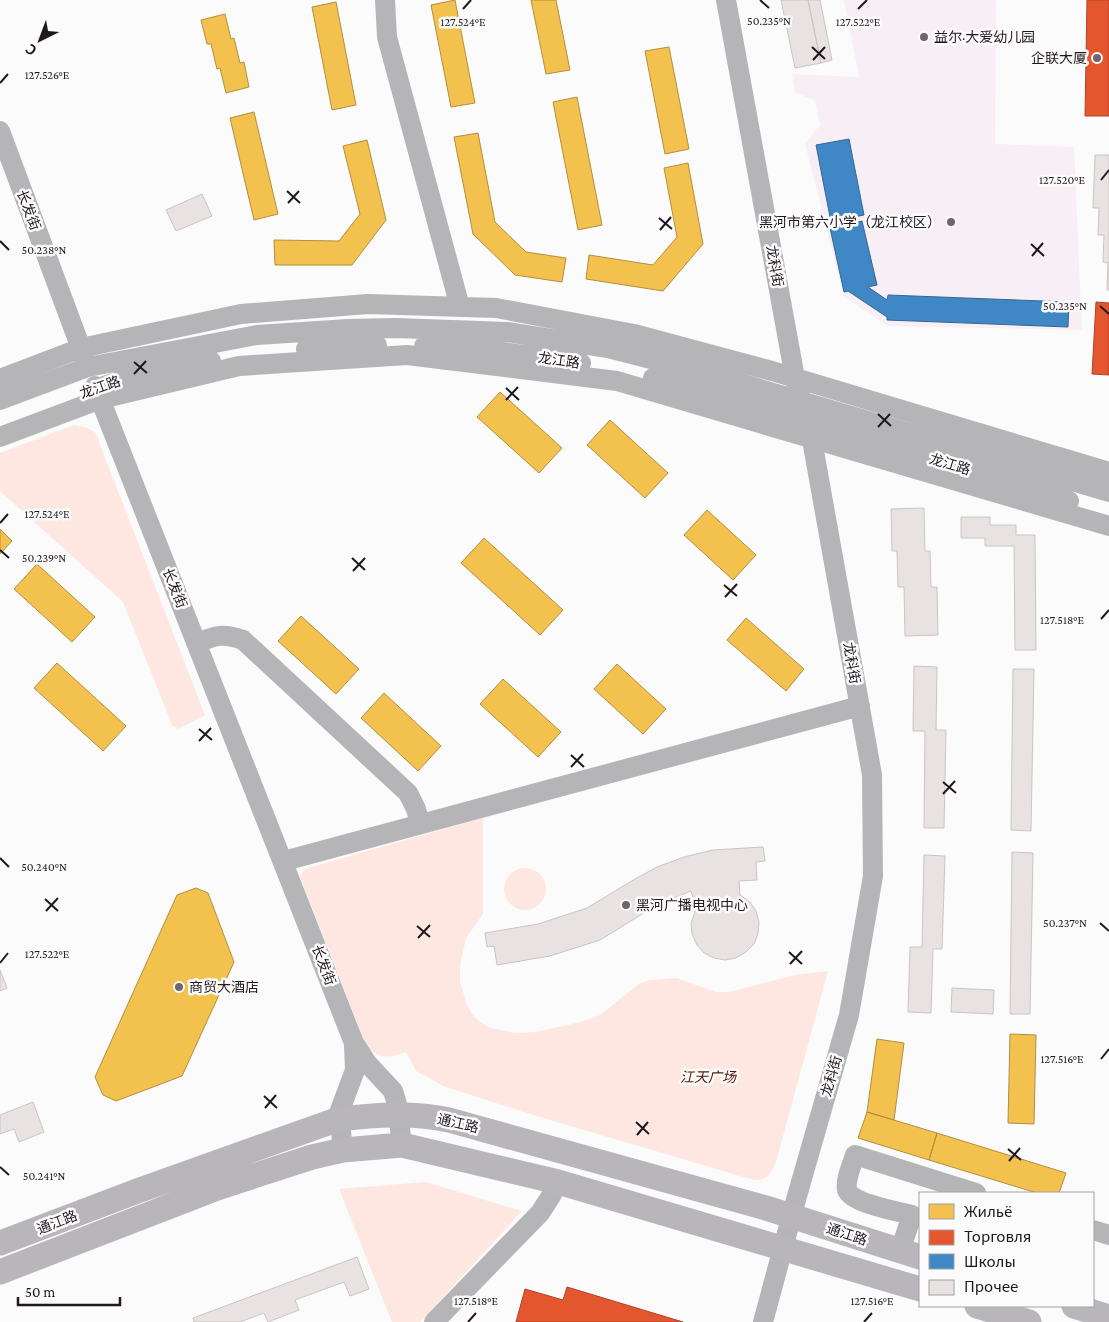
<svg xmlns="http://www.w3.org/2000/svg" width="1109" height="1322" viewBox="0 0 1109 1322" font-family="'Crimson Pro','Noto Sans SC',serif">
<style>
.built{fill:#f7eff5}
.green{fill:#fde7e0}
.homes{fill:#f2c14e;stroke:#b38e40}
.shops{fill:#e4572e;stroke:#aa4429}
.schools{fill:#3f88c5;stroke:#366693}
.building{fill:#e8e2e3;stroke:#cbc4c5}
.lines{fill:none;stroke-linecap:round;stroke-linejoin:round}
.minor{stroke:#b5b4b7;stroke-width:20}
.major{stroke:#b8b6ba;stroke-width:25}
.ticks{fill:none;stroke:#21171e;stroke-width:2}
.poi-dot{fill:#6d676b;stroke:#fbfbfb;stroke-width:2}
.labels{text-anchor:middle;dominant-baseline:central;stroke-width:5;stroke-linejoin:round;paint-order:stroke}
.poi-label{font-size:14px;fill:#21171e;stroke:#fbfbfb;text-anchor:start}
.street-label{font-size:14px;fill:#21171e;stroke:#fbfbfb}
.park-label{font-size:14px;font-style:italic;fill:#511a06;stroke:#fbfbfb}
.ticks-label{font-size:12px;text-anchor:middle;fill:#21171e;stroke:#fbfbfb;stroke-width:5;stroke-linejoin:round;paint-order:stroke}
</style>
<rect width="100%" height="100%" fill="#fbfbfb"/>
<path class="built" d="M844,0H996L995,144L1074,147L1082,330L888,326L844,297L805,144L820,125L815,101L795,92L792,74L859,77Z"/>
<path class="green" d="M74,425L85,427L95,432L205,715L178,729L172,725L123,602L0,491V453Z
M483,818V914L466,938L460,966V982L467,1005L472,1014L479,1021L490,1028L515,1033L536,1032L581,1022L600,1015L639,984L650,980L676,978L716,992H729L795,975L828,971L776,1162C770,1175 769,1179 754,1180L543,1118L443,1086L416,1071L406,1052C389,1058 379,1060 366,1045L300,877L304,870L311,867Z
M504 889a21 21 0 1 1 42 0a21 21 0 1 1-42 0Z
M426,1182L522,1211L420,1322H392L339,1189Z"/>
<path class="homes" d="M455,0L475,103L451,107L431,5Z
M531,0H556L570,70L546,74Z
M336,2L356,105L332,110L312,7Z
M225,14L231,39L234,38L240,63L244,62L249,87L226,93L220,68L217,69L211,44H207L201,20Z
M669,47L689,149L665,154L645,51Z
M577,97L602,225L578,230L553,102Z
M254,112L278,214L254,220L230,118Z
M478,133L495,222L526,252L566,258L562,282L515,275L473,234L454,137Z
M367,140L386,220L352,265H275L274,240L339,241L360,214L343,146Z
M688,163L703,244L663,291L586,279L589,255L653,265L677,237L664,168Z
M500,392L562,448L539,473L477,417Z
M610,420L668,473L645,498L587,445Z
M707,510L756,555L733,580L684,535Z
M0,529L12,541L0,554Z
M484,538L563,610L540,635L461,563Z
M37,564L95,617L72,642L14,589Z
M301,616L359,669L336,694L278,641Z
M746,618L804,669L786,691L727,640Z
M57,663L126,726L103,751L34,688Z
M617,664L666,709L643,734L594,689Z
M503,679L561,732L538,757L480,704Z
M384,693L441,746L418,771L361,718Z
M196,888L208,893L234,962L182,1076L116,1101L103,1095L95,1077L177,895Z
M1010,1034L1036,1035L1034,1124L1008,1123Z
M877,1039L904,1043L894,1120L867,1112Z
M867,1112L937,1133L929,1160L858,1138Z
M937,1133L1066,1173L1059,1193H1037L929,1160Z"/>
<path class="shops" d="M1087,0H1109V116H1085Z
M1096,302L1109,303V375L1092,374Z
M567,1287L683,1322H516L525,1289L563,1300Z"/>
<path class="schools" d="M849,139L864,215L831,222L816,145Z
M862,221L877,285L868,287L887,300L888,295L1069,302L1068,327L887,320V317L848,291L844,292L830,228Z"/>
<path class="building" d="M781,0H808L821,63L795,68Z
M808,0H820L832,60L821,63Z
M1095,155H1109V290H1107L1108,263L1103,262L1104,235H1098L1099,208H1093Z
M202,194L212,216L176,231L166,210Z
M924,508L925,551H930L931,587H937L938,635L905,636L904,587H898L897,551H892L891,509Z
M961,517H990V525H1016V535H1035L1036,650H1015L1014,546H985V538H961Z
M914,666L937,667L936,730H946L944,828H924L925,731H913Z
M1013,669H1034L1031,831L1011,830Z
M763,847L765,861L756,862L757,880L739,881L740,895L750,902L756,911L759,922L758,934L754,944L746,952L736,958L725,960L714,958L704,953L697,945L692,934L691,923L696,909L691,891L669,900L647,911L600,940L550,956L497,965L494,946L487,947L485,933L538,924L587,908L635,879L657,867L684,857L713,850Z
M1012,852L1033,853L1030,1014H1010Z
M924,855L945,856L942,949H933L931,1013L908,1012L910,947H922Z
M0,970L7,988L0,991Z
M952,988L994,990L993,1014L951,1012Z
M33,1102L44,1132L19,1142L14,1129L0,1134V1115Z
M357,1257L369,1289L350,1296L344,1282L295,1300L299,1310L268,1322L264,1313L240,1322H194L193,1318Z"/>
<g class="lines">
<path class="minor" d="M385,0L387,37L460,307
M726,0L795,378L812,440L872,775L873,876L849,1015L797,1196L763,1322
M0,131L85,359
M424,346H460L581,363
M306,349L342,344L377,345
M653,378L806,419L1069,501
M0,379L81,348L241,314L368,304L496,308L634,334L772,371L1109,472
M95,386L354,1043L367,1063L393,1091L397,1104L402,1145
M101,387L160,368L211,361
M0,400L88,367L257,335L348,329L396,328L507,332L608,348L702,372L1109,492
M0,437L101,399L239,366L407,355L617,381L1109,526
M197,643C216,635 224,633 243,640L408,793L416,809L420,824
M284,861L860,706
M343,1150L339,1113L355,1070L354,1045
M1093,1230L1109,1235
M900,1251L912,1215C899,1212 851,1203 847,1190C845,1179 852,1165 855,1155L976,1193
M434,1322L540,1213L551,1196L558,1182"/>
<path class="major" d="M0,1243L140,1190L339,1119C375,1115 413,1112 449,1120L766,1208L920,1257
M0,1272L217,1188L312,1157L343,1150L402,1145L558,1182L920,1289
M977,1306L1029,1322
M1074,1306L1109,1317"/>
</g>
<path class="ticks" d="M760,0L769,8M463,9L471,0M858,9L867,0M812,47L825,59M813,60L825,47M0,83L8,74M1101,180L1109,170M287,191L300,203M288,203L299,191M659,218L672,229M660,230L671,217M0,241L9,250M1031,244L1044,256M1032,256L1043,243M1100,306L1109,314M134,362L147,373M134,374L146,361M506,388L519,400M506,400L518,387M878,414L891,426M878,427L890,414M0,523L8,514M0,550L9,558M352,558L365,570M353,571L365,558M724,585L737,596M725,597L737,584M1101,619L1109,610M199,729L212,740M199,741L211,728M571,755L584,767M571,767L583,754M943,782L956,793M943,794L955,781M0,858L9,867M45,899L58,911M46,911L58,898M1100,923L1109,931M417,926L430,937M418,938L430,925M789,952L802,964M0,963L8,953M790,964L802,951M1101,1059L1109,1049M264,1096L277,1108M265,1108L276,1095M636,1122L649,1134M637,1135L648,1122M1008,1149L1021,1160M1009,1161L1020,1148M0,1167L9,1175M468,1322L476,1313M864,1322L872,1313"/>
<g class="poi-dot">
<circle cx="924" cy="37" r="5"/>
<circle cx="1097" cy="58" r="5"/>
<circle cx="951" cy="222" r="5"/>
<circle cx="626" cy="905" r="5"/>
<circle cx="179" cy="987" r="5"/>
</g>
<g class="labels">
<g class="poi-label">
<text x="934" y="37">益尔·大爱幼儿园</text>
<text x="1087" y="58" text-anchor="end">企联大厦</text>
<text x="941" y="222" text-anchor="end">黑河市第六小学（龙江校区）</text>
<text x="636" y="905">黑河广播电视中心</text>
<text x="189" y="987">商贸大酒店</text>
</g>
<g class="street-label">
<text transform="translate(29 210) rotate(69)">长发街</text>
<text transform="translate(775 266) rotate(80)">龙科街</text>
<text transform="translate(559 360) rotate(8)">龙江路</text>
<text transform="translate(100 387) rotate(-19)">龙江路</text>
<text transform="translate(950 464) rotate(17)">龙江路</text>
<text transform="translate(175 588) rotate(68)">长发街</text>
<text transform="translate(852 663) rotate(80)">龙科街</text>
<text transform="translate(324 965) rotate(69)">长发街</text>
<text transform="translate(831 1076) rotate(-74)">龙科街</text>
<text transform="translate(458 1123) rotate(13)">通江路</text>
<text transform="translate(57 1222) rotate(-21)">通江路</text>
<text transform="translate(847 1234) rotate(18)">通江路</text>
</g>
<g class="park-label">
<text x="708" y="1077">江天广场</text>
</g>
</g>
<g class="ticks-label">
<text x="769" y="25">50.235°N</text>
<text x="463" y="26">127.524°E</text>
<text x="858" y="26">127.522°E</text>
<text x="47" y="79">127.526°E</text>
<text x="1062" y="184">127.520°E</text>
<text x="44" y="254">50.238°N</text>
<text x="1065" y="310">50.235°N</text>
<text x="47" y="518">127.524°E</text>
<text x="44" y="562">50.239°N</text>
<text x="1062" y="624">127.518°E</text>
<text x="44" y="871">50.240°N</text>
<text x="1065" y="927">50.237°N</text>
<text x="47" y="958">127.522°E</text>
<text x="1062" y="1063">127.516°E</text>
<text x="44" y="1180">50.241°N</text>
<text x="476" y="1305">127.518°E</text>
<text x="872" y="1305">127.516°E</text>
</g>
<rect x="919" y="1192" width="175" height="115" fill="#fbfbfb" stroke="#a4a0a3"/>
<rect x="929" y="1204" width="25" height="15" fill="#f2c14e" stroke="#a4a0a3"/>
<text x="964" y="1217" font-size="15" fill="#21171e">Жильё</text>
<rect x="929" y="1230" width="25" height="15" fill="#e4572e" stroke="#a4a0a3"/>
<text x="964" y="1242" font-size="15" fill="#21171e">Торговля</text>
<rect x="929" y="1254" width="25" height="15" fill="#3f88c5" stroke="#a4a0a3"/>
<text x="964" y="1267" font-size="15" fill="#21171e">Школы</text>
<rect x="929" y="1280" width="25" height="15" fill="#e8e2e3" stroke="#a4a0a3"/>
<text x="964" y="1292" font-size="15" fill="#21171e">Прочее</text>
<g transform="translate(40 40) rotate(222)" stroke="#fbfbfb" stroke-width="4" paint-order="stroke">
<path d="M0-4L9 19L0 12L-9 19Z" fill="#21171e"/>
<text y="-8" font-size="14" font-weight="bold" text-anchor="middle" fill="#21171e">С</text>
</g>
<path d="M18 1297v8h102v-8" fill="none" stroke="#21171e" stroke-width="2.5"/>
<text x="25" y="1297" font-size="15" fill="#21171e" stroke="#fbfbfb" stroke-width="4" paint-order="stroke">50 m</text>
</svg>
